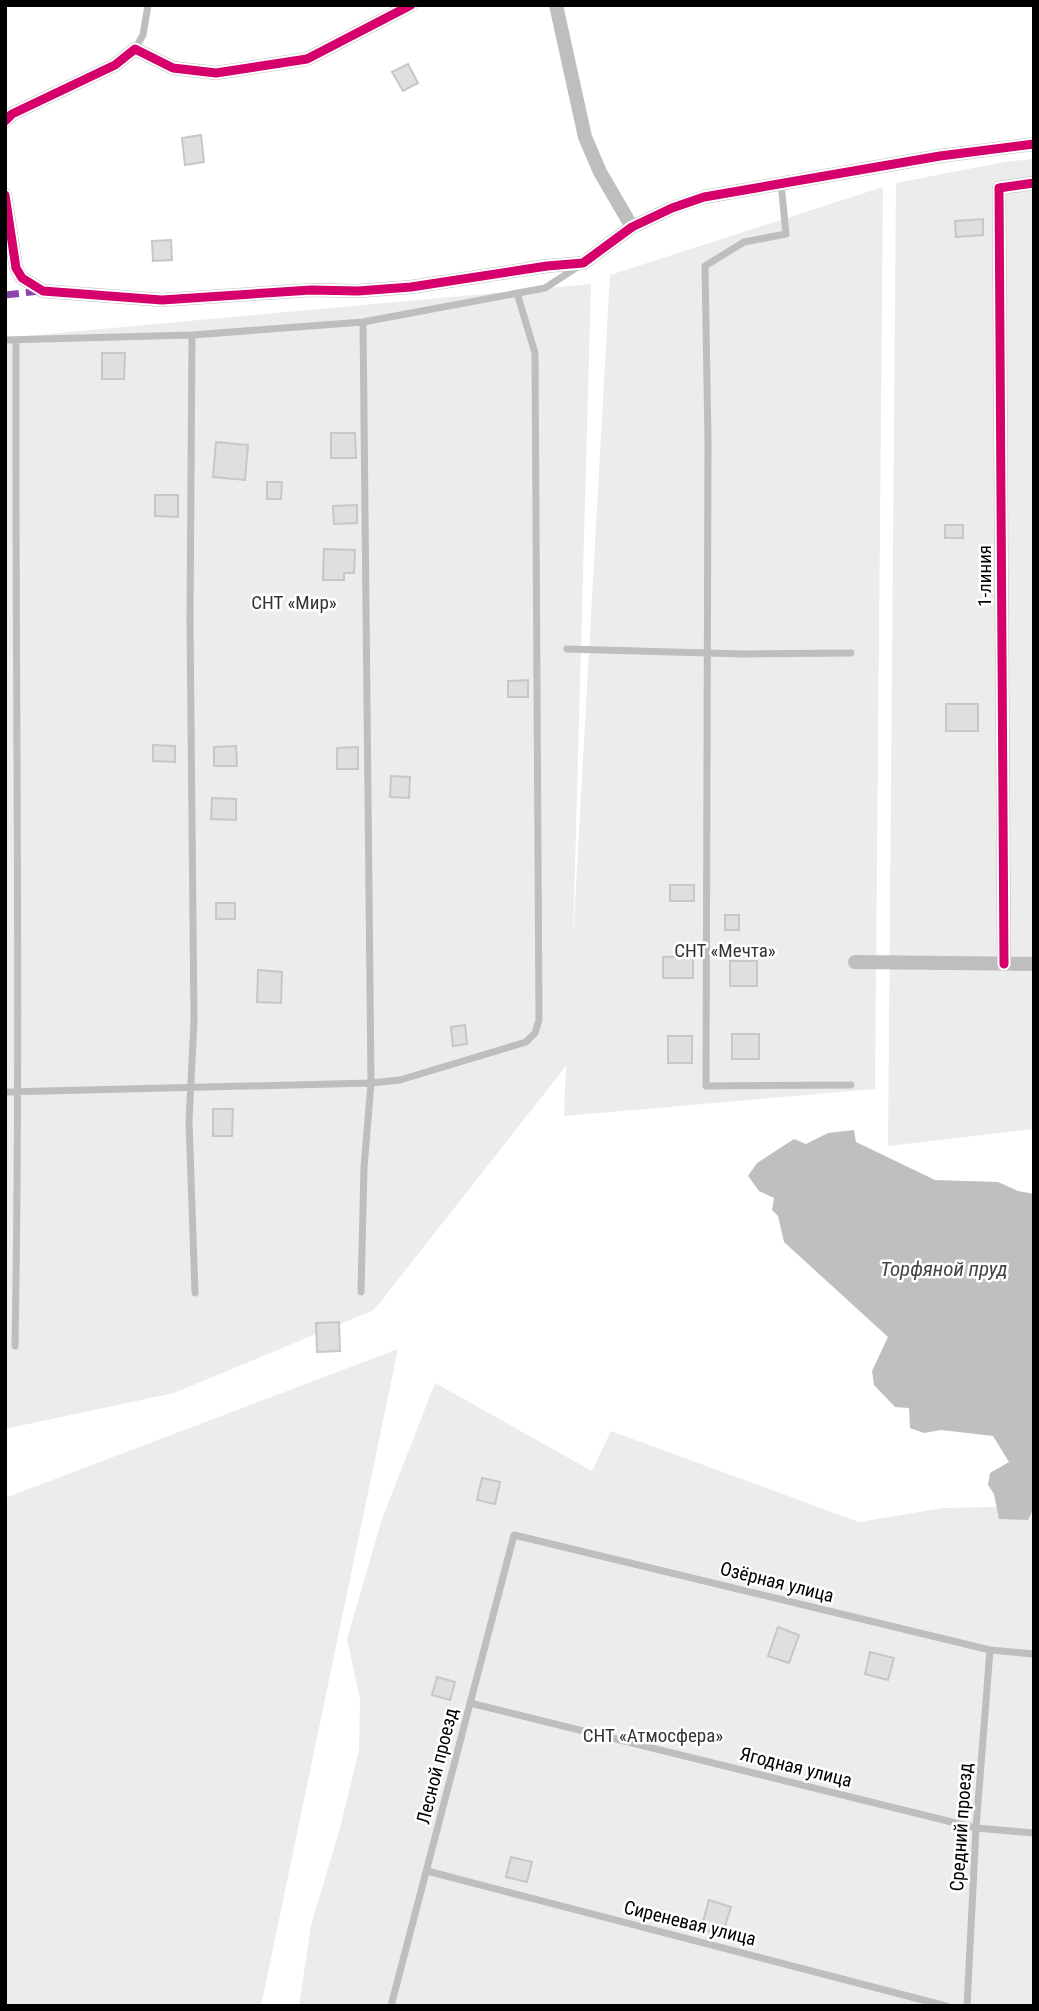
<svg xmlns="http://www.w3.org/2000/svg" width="1039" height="2011" viewBox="0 0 1039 2011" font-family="'Roboto Condensed',sans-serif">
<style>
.green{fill:#ececec}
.water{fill:#bfbfbf}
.building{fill:#dfdfdf;stroke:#c7c7c7;stroke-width:2}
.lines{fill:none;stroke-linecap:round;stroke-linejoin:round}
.service{stroke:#bebebe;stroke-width:7}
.minor{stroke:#bebebe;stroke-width:14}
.quiet{stroke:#8e44ad;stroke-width:7;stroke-dasharray:14 7;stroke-linecap:butt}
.cycleway-casing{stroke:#fff;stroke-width:13}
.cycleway{stroke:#d6006c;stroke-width:9}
.labels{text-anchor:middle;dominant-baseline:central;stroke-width:5;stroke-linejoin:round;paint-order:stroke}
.street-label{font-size:19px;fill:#000;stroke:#fff}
.park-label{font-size:19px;fill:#333;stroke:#fff}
.water-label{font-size:21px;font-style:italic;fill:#444;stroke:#fff}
</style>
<rect width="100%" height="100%" fill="#fff"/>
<path class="green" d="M1034,159V1129L888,1146L896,183L1004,162Z
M883,187L875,1089L564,1116L566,1066L374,1310L174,1393L5,1429V338L591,284L573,939L610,275Z
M398,1349L261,2006H5V1498Z
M435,1383L592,1471L611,1431L859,1522L943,1508L1034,1506V2006H299L311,1925L340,1828L359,1750L360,1699L347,1639L382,1519Z"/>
<path class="water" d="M854,1130L856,1142L935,1180L998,1182L1018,1191L1034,1194V1507L1028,1520L999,1519L994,1494L988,1485L990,1473L1009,1462L993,1436L941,1430L924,1433L910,1428L909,1408L895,1407L874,1385L872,1371L888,1337L784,1242L778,1216L772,1210L774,1198L759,1191L748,1176L757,1163L794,1139L806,1144L828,1133Z"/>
<path class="building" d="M408,64L418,83L403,91L392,72Z
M201,135L204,162L185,165L182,138Z
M983,219V235L956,237L955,221Z
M171,240L172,260L153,261L152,241Z
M102,353H125L124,379H102Z
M331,433H355L356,458H331Z
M216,442L248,445L245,480L213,477Z
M267,482H282L281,499H267Z
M155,495H178V517L155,516Z
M357,505V523L334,524L333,506Z
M945,525H963V538H945Z
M324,549L355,550L354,573H344V580H323Z
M528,680V697H508V681Z
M946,704H978V731H946Z
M153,745L175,746V762L153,761Z
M236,746L237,766H214V747Z
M358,747V769H337V748Z
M391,776L410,777L409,798L390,797Z
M212,798L236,799V820L211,819Z
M670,885H694V901H670Z
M216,903H235V919H216Z
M725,915H739V930H725Z
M693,956V978H663V957Z
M730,961H757V986H730Z
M258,970L282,972L281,1003L257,1002Z
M465,1025L467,1044L453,1046L451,1027Z
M732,1034H759V1059H732Z
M668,1036H692V1063H668Z
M213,1109H233L232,1136H213Z
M339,1322L340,1351L317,1352L316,1323Z
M482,1478L500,1482L495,1504L477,1500Z
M778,1627L799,1635L789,1663L768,1656Z
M870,1652L894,1658L888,1680L865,1674Z
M437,1677L455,1682L450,1700L432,1695Z
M511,1857L532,1862L527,1882L506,1877Z
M709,1900L731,1907L722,1935L701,1929Z"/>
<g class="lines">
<path class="service" d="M135,49L143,35L148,5
M781,183L786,234L744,242L705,266L708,441L706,1086L851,1085
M192,335L190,621L194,1022L189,1121L195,1293
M5,340L192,335L363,322L545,288L579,266
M567,649L743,654L851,653
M5,1092L371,1083L400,1080L526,1042L535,1033L539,1020L535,353L517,293
M361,1292L364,1168L371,1083L363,322
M15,1346C21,1011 15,676 16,340
M470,1703L976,1828L1034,1833
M427,1871L946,2006
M391,2006L514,1535L990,1650L1034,1654
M967,2006L976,1828L990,1650"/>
<path class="minor" d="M556,5L585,137L600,172L632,227
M5,121L12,114L115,65L135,49L173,68L216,73L307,59L411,5
M5,195L16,268L22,278L43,291L162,300L311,290L358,291L411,287L547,266L583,263L632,227L672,208L704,197L940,156L1034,144
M855,962L1034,964
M1004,964L999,188L1034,183"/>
<path class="quiet" d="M5,295L40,291"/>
<defs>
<path id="cycleway" d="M5,121L12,114L115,65L135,49L173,68L216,73L307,59L411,5
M5,195L16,268L22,278L43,291L162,300L311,290L358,291L411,287L547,266L583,263L632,227L672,208L704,197L940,156L1034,144
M1004,964L999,188L1034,183"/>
</defs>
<use href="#cycleway" class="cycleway-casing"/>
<use href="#cycleway" class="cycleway"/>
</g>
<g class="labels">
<g class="street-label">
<text transform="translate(984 576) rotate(-90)">1-линия</text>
<text transform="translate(777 1582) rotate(14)">Озёрная улица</text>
<text transform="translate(437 1766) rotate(-76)">Лесной проезд</text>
<text transform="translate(796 1767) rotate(14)">Ягодная улица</text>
<text transform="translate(961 1827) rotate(-86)">Средний проезд</text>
<text transform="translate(690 1923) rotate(14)">Сиреневая улица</text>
</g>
<g class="park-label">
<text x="294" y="602">СНТ «Мир»</text>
<text x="725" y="950">СНТ «Мечта»</text>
<text x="653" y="1735">СНТ «Атмосфера»</text>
</g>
<g class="water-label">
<text x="944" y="1269">Торфяной пруд</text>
</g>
</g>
<rect width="1039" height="2011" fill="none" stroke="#000000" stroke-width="14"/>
</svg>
